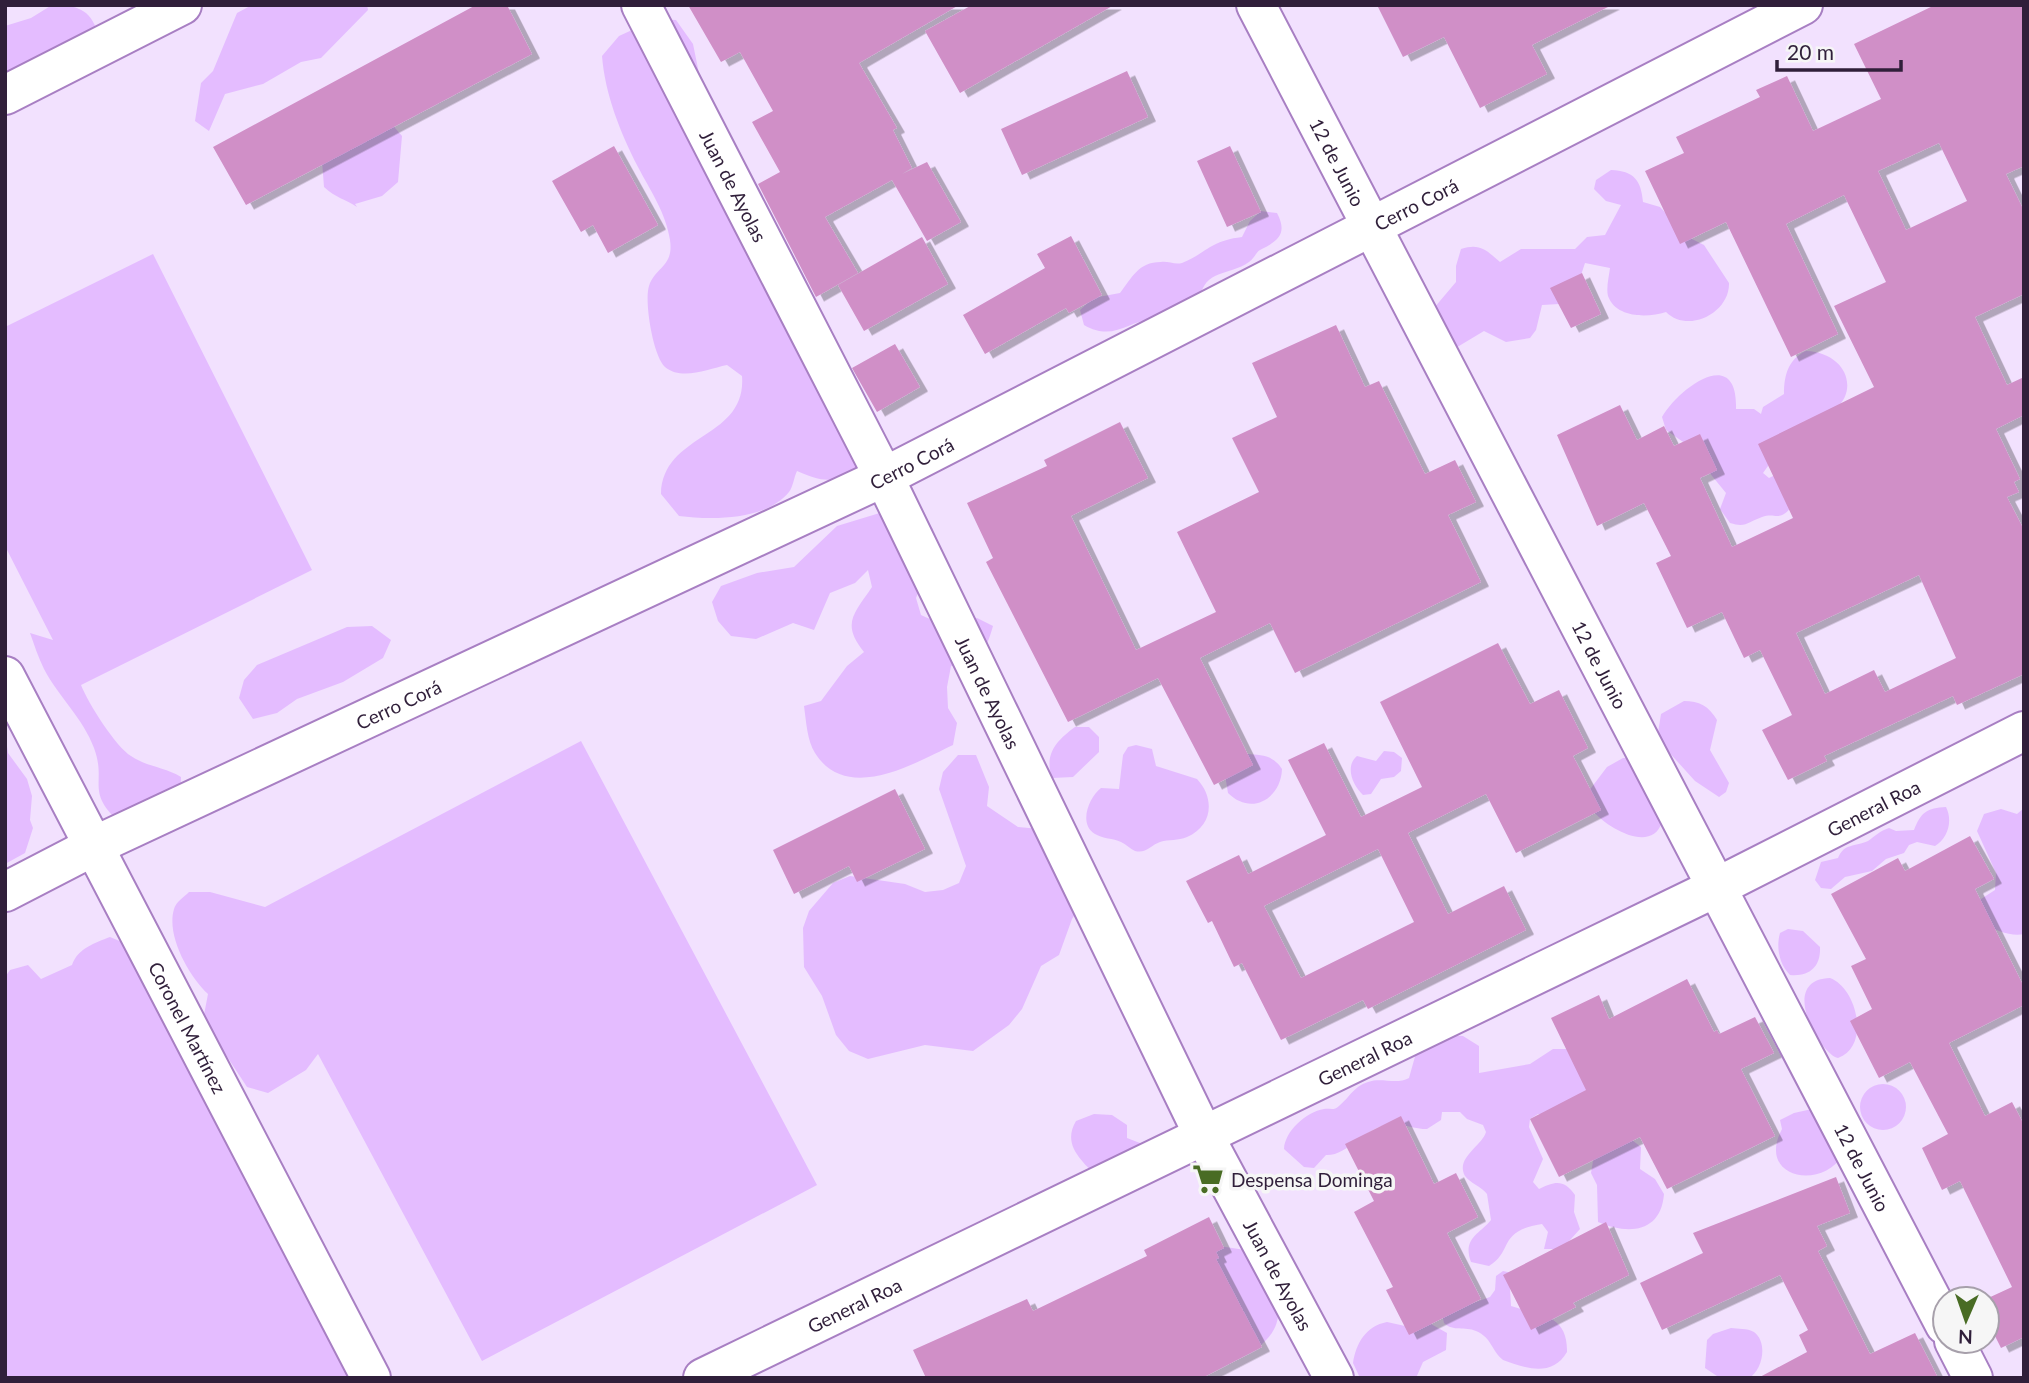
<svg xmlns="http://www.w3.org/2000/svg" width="2029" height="1383" viewBox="0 0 2029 1383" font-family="Lato,sans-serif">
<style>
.green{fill:#e4bcff}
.building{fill:#d08fc7;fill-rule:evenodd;filter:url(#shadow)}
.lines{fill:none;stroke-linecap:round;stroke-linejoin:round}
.minor-casing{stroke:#a87fc3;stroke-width:42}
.minor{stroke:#fff;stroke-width:38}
.labels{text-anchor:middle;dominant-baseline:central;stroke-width:7;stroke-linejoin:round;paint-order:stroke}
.street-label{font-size:19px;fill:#301f3a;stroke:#f6f6f6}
.poi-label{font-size:19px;fill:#301f3a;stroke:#f6f6f6;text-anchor:start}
</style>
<defs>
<filter id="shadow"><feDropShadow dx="8" dy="4.5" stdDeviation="0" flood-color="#0004"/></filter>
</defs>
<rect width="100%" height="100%" fill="#f2e1fe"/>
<path class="green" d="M52,5C72,5 88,7 96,28L5,79V26L31,18Z
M252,5H367L368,10L321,58L301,62L263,84L225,94L209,131L195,121L201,83L213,71L237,13Z
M656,19L676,20L693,44L705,103L800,306L831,328L838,387L863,464C836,483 827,484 797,471C794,477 793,487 789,492C765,521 712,520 679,516L661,494C663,432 747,440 742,376L727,365C708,369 682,381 665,367C653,356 644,301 649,286C655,267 674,267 670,240C666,213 650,190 638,167C620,132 605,94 602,56L619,36Z
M389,121L402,136L398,182L382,196L355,204L357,207C345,199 336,198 324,187L321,148Z
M1611,170C1634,171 1641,180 1643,202L1660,207L1688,237L1704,245L1729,283C1730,313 1688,334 1666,312C1647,318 1616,318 1608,296C1606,288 1609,276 1610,268L1585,263L1579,281L1559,304L1542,305L1536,330L1530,338L1506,342L1484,331L1454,349L1434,308L1456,282V266L1461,249C1480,243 1486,250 1500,262L1521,249H1575L1587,237L1605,235L1621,205L1606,201L1594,189L1596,180Z
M1261,211L1277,213C1288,234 1278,241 1260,250C1256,252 1254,259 1249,262C1229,276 1204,269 1200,299L1156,321C1133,315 1116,344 1084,325L1080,310L1093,298L1120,293C1132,278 1138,262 1161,262C1168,261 1175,265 1182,263C1207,253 1209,241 1242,237L1250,221Z
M153,254L312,570L81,685C88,703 116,747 131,756C147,767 165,767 181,777L180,801L119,822C85,790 107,783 94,748C83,718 58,696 44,669C38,657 34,644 30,633L53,640L5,546V327Z
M1806,351C1857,353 1866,413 1803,422V430L1770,450L1768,466L1763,473L1769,478L1781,472L1792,506C1779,523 1776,512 1762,517C1748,522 1746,528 1730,523L1720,509L1726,493L1686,444L1666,430L1662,417C1679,388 1738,344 1736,409H1754L1761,414L1763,407L1784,394C1784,376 1788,359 1806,351Z
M883,512L916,517L933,529L934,553L916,598L921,615C942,625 955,626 977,618L993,626C985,654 980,659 951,666L947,687L948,708L957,723L953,745C915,763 847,804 815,753C807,741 806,720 804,706L821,701L847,666L864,652C841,623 854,614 872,587L868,570L855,583L830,593L814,630L793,623L756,639L731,636L718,621L712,602L721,586L757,573L794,567L837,526Z
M372,626L391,640L383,658L343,682L297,699L277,713L253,719L239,698L244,680L257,665L347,627Z
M1684,701C1699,701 1709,706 1717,720L1710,750L1729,783L1726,792L1719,797L1695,781L1657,739L1661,714Z
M1075,727H1089L1099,737V752L1073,777L1052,778C1044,754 1056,741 1075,727Z
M5,733L8,753L27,779L32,796L30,820L33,828L25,853L5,864Z
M581,741L817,1185L482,1361L318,1054L306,1070L268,1093L247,1087L203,1020L208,994C189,976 166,936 174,909C176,902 184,897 189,892H210L265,907Z
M1136,745L1152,749L1156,766L1197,779C1215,798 1213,826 1187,837C1178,841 1169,839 1160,842C1151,845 1146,854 1135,851C1130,849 1126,844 1121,842C1113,838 1103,839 1095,834C1078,824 1089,797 1101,788L1119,789L1123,755L1128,747Z
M1384,751L1394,752L1402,758L1401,771L1394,777L1381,779L1371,794L1363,795C1352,785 1345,766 1357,756L1376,761Z
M1247,754C1262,755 1273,755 1282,769C1281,799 1251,816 1228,793L1225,775Z
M958,755H976L989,787L987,806L1018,827L1040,829L1093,886L1072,919L1059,955L1041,966L1022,1009L1009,1025L973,1051L925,1045L868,1059L849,1051L836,1035L822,996L804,967L803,928L809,911L833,883L850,876L905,884L925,892L943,890L959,883L966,866L939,789L943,772Z
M1623,758H1632L1662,822C1652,854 1607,828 1593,811C1590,807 1588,801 1585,796L1607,767Z
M1946,807C1953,821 1948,838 1935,846L1917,842L1909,845L1904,853L1886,859L1872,871L1845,877L1831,889L1821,888L1815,880L1821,862L1838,858C1844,843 1855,847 1868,841C1875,836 1880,831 1889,828L1896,831L1914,830C1921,812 1927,808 1946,807Z
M2024,808V934C2001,939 1969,915 1950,902L1981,899L1995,890L1996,873L1977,831L1984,814L2001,809L2017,814Z
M1788,929L1803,931L1820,947C1821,967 1809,977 1790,975C1779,964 1776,947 1780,933Z
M110,937L141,950L187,1057L184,1061L353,1378H5V977L10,970L28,965L41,979L72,965C78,948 95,943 110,937Z
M1830,978C1857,988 1871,1046 1838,1058C1822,1056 1776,980 1830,978Z
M1446,1035L1463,1036L1479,1046V1073L1530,1064L1553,1049H1579L1598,1083L1547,1114H1538L1530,1119L1529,1127L1543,1159L1533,1182L1539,1189C1555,1181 1564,1179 1575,1195L1574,1212L1580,1229L1562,1249H1544L1548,1232L1542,1224C1497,1231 1514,1251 1489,1266L1471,1262C1462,1238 1480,1234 1491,1220L1487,1194C1482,1187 1470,1183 1465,1176C1455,1158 1482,1146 1486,1132L1483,1125L1467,1119L1460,1112H1442L1441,1120L1427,1129C1415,1129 1399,1123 1389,1124C1362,1129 1348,1156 1326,1155L1314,1168L1304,1167L1284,1149C1285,1131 1306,1112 1324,1109C1330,1108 1334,1111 1339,1106C1350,1097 1353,1087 1368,1082C1382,1077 1396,1085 1409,1078L1416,1053Z
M1860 1107a23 23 0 1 1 46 0a23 23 0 1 1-46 0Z
M1812,1109L1843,1155C1821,1191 1756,1178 1782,1129L1780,1120L1794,1113Z
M1094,1114L1112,1115L1127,1125V1138L1145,1145L1099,1179C1084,1162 1061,1146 1076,1121Z
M1632,1140L1641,1147L1640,1169L1655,1179L1664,1194C1661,1233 1628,1235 1598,1222L1597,1185L1591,1173L1594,1155Z
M1219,1246L1252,1251C1271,1286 1298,1318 1256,1349L1209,1258Z
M1503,1271L1512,1273L1515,1281L1510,1289L1511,1306C1538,1315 1568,1313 1567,1352C1552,1378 1525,1368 1503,1360C1491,1350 1492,1338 1476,1331C1465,1326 1453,1332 1444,1323L1442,1314L1490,1297L1495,1290L1496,1276Z
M1387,1322L1405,1326L1431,1324L1447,1333L1446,1350L1423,1362L1416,1378H1360L1353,1363C1356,1343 1366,1326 1387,1322Z
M1731,1328C1738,1329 1747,1328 1754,1332C1768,1342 1763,1370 1749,1378H1720L1705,1368L1707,1340L1713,1334Z"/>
<path class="building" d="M476,5H507L532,54L246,205L213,147Z
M688,5H959L859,63L897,128L893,130L912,168L902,174L927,162L961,222L927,241L892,180L825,217L858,273L816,297L758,184L780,172L752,122L773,111L740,52L721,62Z
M972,5H1114L960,93L925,31Z
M1377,5H1612L1532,45L1547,74L1480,108L1444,37L1403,57Z
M1935,5H2024V166L2006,174L2024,211V294L1975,317L2007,385L2024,377V415L1996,429L2020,479L2014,482L2019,492L2007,497L2024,530V674L1957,705L1953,696L1824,756L1827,761L1788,780L1762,730L1792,715L1760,650L1744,658L1722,612L1687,628L1656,563L1671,556L1644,503L1597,526L1557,435L1620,405L1637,440L1664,426L1674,446L1700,434L1717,470L1700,478L1732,547L1793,518L1758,444L1874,387L1834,306L1886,282L1844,195L1786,224L1838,334L1791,357L1726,222L1680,244L1645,171L1684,153L1676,137L1760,97L1756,90L1787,76L1813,131L1881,99L1854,44ZM1939,143L1967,201L1906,230L1878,171ZM1919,575L1956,658L1885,692L1874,670L1825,694L1796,633Z
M1127,71L1148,117L1022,175L1001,129Z
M614,146L658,225L608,253L593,225L581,232L552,181Z
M1230,146L1261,212L1227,227L1197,161Z
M1071,236L1102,295L1069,313L1066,308L985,354L963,315L1045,268L1037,254Z
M922,237L948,284L864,331L838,285Z
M1582,273L1601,314L1571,328L1550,288Z
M1336,325L1365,387L1379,381L1425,474L1455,460L1476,502L1448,515L1481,582L1295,673L1270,623L1200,658L1253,765L1214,785L1158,678L1068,722L986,562L993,558L967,503L1047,466L1044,460L1120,422L1148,478L1071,516L1136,650L1216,612L1177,532L1259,492L1232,438L1277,417L1252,363Z
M895,344L920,387L877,412L852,368Z
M1498,643L1530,704L1559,690L1588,748L1573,756L1601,810L1516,853L1486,794L1408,833L1448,914L1504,886L1526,930L1368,1009L1363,1000L1281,1040L1242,963L1234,967L1212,921L1208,923L1186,881L1239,855L1248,874L1326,835L1288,760L1324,743L1361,817L1422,787L1380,702ZM1378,849L1414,922L1301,978L1264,906Z
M895,789L925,849L857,882L849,866L794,894L773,850Z
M1970,836L1994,879L1975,889L2024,987V1005L1949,1043L1985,1116L2012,1102L2024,1125V1337L2001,1348L1987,1320L1986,1299L2012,1287L1960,1181L1942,1190L1922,1148L1948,1134L1910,1062L1879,1078L1850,1021L1872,1009L1851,966L1866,959L1831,894L1898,858L1905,871Z
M1687,979L1714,1032L1717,1030L1719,1034L1755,1017L1774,1053L1741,1069L1775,1136L1667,1189L1640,1137L1559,1177L1530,1119L1586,1090L1551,1018L1599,995L1609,1019Z
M1401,1116L1434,1184L1456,1173L1478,1217L1447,1233L1481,1299L1409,1335L1386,1290L1393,1287L1354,1212L1374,1201L1345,1144Z
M1836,1177L1850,1213L1817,1226L1827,1246L1818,1251L1870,1354L1915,1333L1938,1378H1758L1807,1352L1799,1335L1808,1330L1780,1275L1662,1330L1640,1283L1703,1253L1693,1233Z
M1209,1217L1224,1248L1216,1252L1219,1258L1216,1259L1262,1347L1202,1378H926L913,1350L1027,1299L1033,1311L1147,1256L1144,1250Z
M1606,1222L1629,1275L1573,1303L1576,1307L1531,1330L1503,1275Z"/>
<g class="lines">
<defs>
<g id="minor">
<path id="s1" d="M641,5L884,477L1203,1134L1334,1378"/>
<path id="s2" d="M1256,5L1945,1325"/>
<path d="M5,95L182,5"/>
<path id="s3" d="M5,676L371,1378"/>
<path id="s4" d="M5,892L94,846L884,477L1803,5"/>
<path d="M1954,1341L1973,1378"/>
<path id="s5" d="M703,1378L1715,888L2024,731"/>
</g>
</defs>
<use href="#minor" class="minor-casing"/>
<use href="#minor" class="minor"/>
</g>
<defs>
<symbol id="supermarket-bare" viewBox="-9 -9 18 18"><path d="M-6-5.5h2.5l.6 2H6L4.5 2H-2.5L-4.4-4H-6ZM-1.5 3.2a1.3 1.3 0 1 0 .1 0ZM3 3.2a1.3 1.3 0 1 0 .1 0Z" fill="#496c24" stroke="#f6f6f6" stroke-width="2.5" paint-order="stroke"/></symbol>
</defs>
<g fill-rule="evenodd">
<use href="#supermarket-bare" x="1186" y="1157" width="44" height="44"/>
</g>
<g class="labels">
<g class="street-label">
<text stroke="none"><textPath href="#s2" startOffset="177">12 de Junio</textPath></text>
<text stroke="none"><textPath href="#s1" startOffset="203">Juan de Ayolas</textPath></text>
<text stroke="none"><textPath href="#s4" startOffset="1570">Cerro Corá</textPath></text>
<text stroke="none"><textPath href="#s4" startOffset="1003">Cerro Corá</textPath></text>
<text stroke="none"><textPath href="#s2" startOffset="744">12 de Junio</textPath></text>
<text stroke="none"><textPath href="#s1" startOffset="770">Juan de Ayolas</textPath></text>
<text stroke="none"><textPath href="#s4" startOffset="436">Cerro Corá</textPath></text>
<text stroke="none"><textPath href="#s5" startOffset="1302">General Roa</textPath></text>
<text stroke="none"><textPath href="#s3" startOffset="396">Coronel Martínez</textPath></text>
<text stroke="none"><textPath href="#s5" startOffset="735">General Roa</textPath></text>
<text stroke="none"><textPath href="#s2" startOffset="1311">12 de Junio</textPath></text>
<text stroke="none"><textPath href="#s1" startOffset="1421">Juan de Ayolas</textPath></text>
<text stroke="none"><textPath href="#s5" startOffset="168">General Roa</textPath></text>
</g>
<g class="poi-label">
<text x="1231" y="1179">Despensa Dominga</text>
</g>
</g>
<rect width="2029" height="1383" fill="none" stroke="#301f3a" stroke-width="14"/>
<g transform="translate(1966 1320) rotate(182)"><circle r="33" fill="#f6f6f6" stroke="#a7a0ab" stroke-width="2"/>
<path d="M0-5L12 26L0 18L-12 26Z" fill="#496c24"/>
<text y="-10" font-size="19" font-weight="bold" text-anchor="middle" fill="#301f3a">N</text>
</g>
<path d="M1777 60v10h124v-10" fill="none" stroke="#301f3a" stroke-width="3.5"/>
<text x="1787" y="60" font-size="21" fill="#301f3a" stroke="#f6f6f6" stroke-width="5" paint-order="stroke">20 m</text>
</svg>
